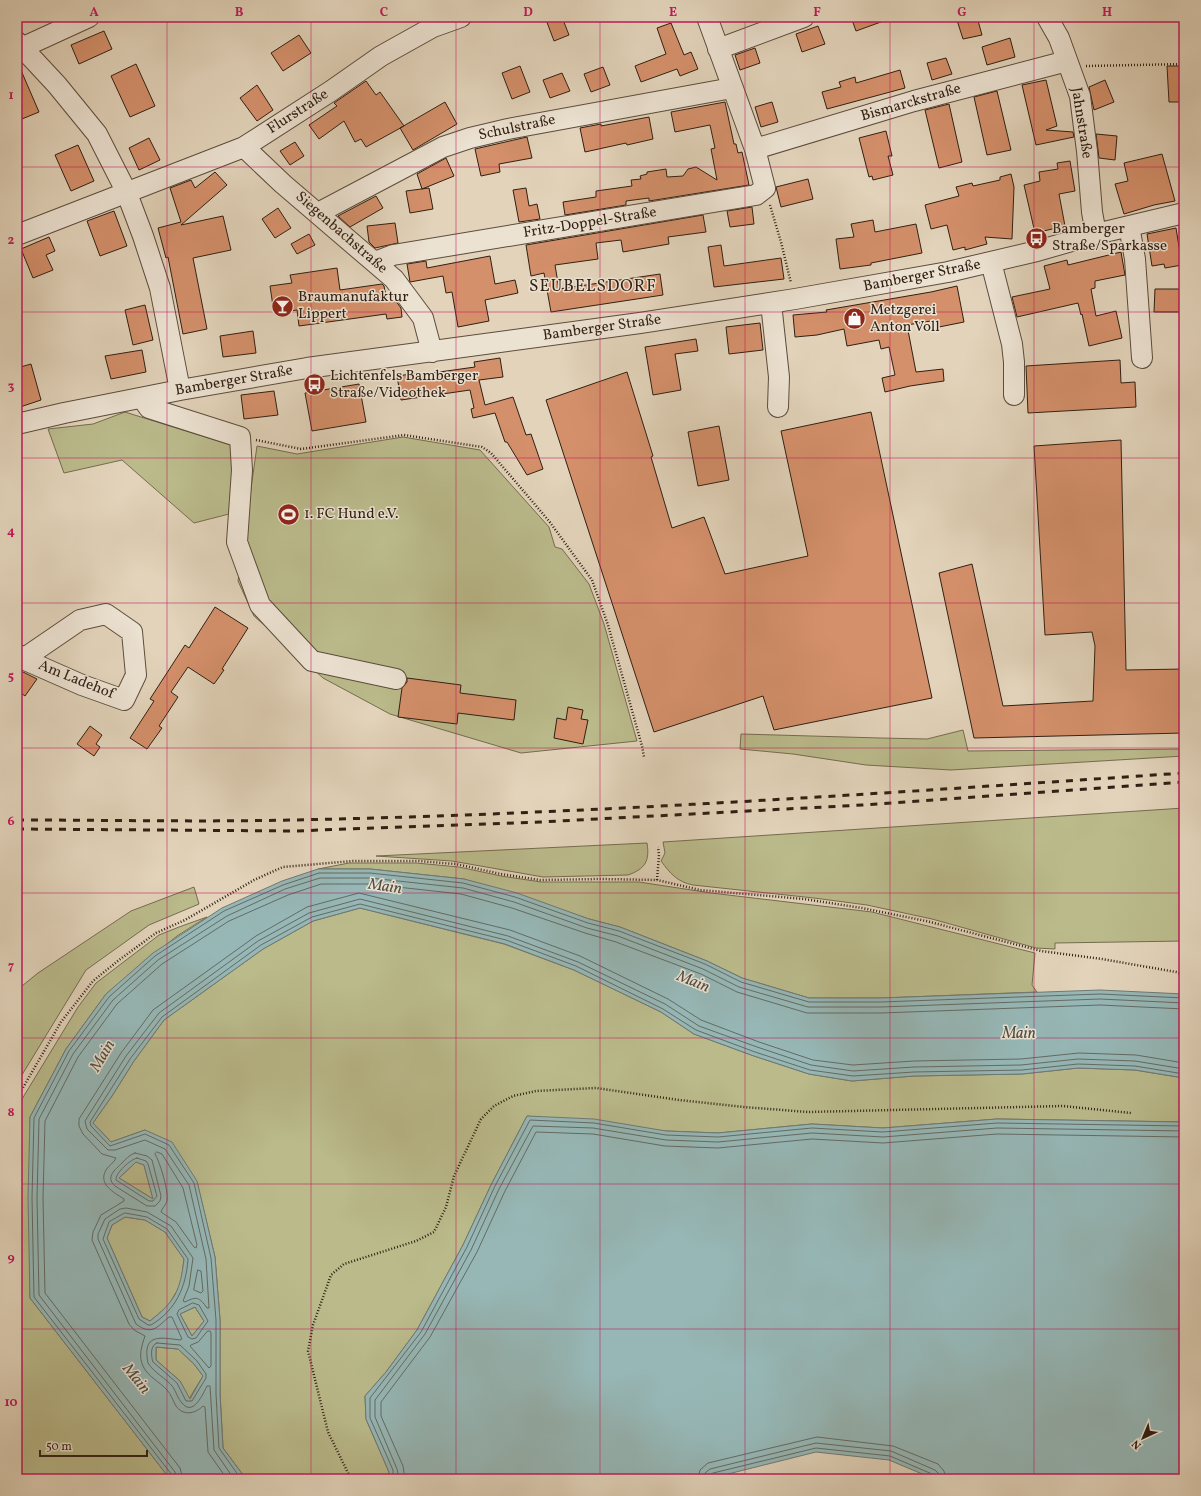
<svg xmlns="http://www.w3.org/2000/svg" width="1201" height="1496" viewBox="0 0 1201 1496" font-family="Vollkorn,serif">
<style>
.green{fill:#baba8b;stroke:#756c4f}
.water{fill:#96b7b6;stroke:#6d7a75;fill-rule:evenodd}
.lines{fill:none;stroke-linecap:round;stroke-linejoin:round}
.shore{stroke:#636b64;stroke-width:1}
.building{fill:#d4906b;stroke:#301f13}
.minor-casing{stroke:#5c4c3d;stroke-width:22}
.path{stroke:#301f13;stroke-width:2.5;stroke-dasharray:1 2;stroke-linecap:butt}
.minor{stroke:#ece2d2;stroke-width:20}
.rail{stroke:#301f13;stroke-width:3;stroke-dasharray:7 7;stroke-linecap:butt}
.grid{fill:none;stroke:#c2185b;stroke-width:1;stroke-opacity:0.55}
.labels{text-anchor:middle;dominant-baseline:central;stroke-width:3;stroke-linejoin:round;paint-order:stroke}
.street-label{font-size:15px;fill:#301f13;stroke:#ece2d2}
.poi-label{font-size:15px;fill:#301f13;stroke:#ece2d2;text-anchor:start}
.water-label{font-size:16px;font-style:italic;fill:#4f4d44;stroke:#ece2d2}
.quarter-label{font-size:17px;letter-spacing:1px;fill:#301f13;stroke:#ece2d2}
.neatline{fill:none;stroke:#c2185b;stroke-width:1.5}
.grid-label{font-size:13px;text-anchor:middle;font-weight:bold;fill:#c2185b}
</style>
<rect width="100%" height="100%" fill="#e2d3ba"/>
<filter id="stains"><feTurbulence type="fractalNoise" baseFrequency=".005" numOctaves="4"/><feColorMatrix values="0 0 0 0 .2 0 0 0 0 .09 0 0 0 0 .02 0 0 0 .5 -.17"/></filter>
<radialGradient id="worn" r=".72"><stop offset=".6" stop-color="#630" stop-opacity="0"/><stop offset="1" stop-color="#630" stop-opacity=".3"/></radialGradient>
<path class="green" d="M125,412L234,446L229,514L194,523L122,460L64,473L48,429L93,424Z
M403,437L480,450L549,527L555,547L562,549L589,584L604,624L637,741L521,753L390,714L323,678L254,616L238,581L257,446L297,454Z
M963,730L968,751L1184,749V756L951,770L866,765L793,754L740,749L741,734L880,738L927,739Z
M1184,808V941L1055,943V949L1036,948L932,919L867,905L814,898L693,885C677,882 670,873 661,861L665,853L663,842Z
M647,843C650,861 645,869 628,875L543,877L452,861L376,856Z
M349,863H416L459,867L501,876L541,882H639L711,893L872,912L1035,953L1032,985L1037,992L881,998H809L742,978L707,961L620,927L589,919L464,879L370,869H318Z
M194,887L199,904L149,925L86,970L17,1083V990L38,973L131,911Z
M360,908L504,944L574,970L661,1012L694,1034L754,1056L809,1074L852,1081L914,1076L1022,1074L1078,1068L1135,1070L1184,1078V1122L997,1119L883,1128L812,1124L718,1133L666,1131L527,1116L491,1185L463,1245L417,1330L386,1372L365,1396L366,1419L389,1472L390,1479H246L223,1448L220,1393V1320L215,1257L197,1182L145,1130L111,1142L93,1123L112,1096L134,1061L164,1020L263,949L313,921Z
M207,917L177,936L106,994L66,1049L30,1117V1298L170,1479H17V1157L18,1131L22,1099L78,1007L96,983L159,935L179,927Z
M136,1162L144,1165L153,1199L119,1178Z
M125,1217L145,1220L165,1232L184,1259L181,1284L168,1306L150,1321L142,1317L107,1238L112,1225Z
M195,1307L204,1321L192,1336L180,1314Z
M156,1347L178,1349L194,1364L203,1376L189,1399L180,1381L156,1360Z"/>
<path class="water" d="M318,869H370L464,879L517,893L589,919L620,927L707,961L742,978L809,998H881L1100,990L1184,994V1078L1135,1070L1078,1068L1022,1074L914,1076L852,1081L809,1074L754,1056L694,1034L661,1012L574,970L505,944L360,908L313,921L263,949L164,1020L134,1061L112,1096L93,1123L111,1142L145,1130L172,1142L197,1181L215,1257L220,1320V1394L223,1448L246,1479H170L30,1298L28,1198L30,1117L66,1049L106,994L153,953L222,908L282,881ZM136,1162L144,1165L153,1199L119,1178ZM125,1217L145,1220L165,1232L184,1259C180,1292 175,1301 150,1321L142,1317L107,1238L112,1225ZM195,1307L204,1321L192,1336L180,1314ZM156,1347L178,1349L194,1364L203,1376L190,1399L180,1381L156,1360Z
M527,1116L594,1119L666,1131L718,1133L812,1124L883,1128L997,1119L1184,1122V1479H934L889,1460L816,1452L720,1476L693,1479H390L389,1472L366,1419L365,1396L386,1372L417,1330L463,1245L491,1185Z"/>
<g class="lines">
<path class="shore" d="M157,1152L162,1154L183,1188L197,1245L196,1248L194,1247L176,1222L161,1212C162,1208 166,1205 167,1201C169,1192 160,1162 155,1154Z
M135,1153L147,1156L152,1160L161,1196L160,1201L155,1206H147L115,1186C105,1177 115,1170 122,1163C126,1159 129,1155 135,1153Z
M137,1158L146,1161L148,1164L157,1196L153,1201H149L116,1180C115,1173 131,1159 137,1158Z
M125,1213L147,1217L167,1229L188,1259C186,1287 176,1310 151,1325H148L139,1319L103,1239L109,1222Z
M198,1270L201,1271L203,1291L201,1293L194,1290Z
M193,1303L199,1305L208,1321L196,1338L192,1339L188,1337L177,1314L179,1310Z
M208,1331H210L211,1333V1366L209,1368L190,1346L191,1345L198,1342Z
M157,1343L180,1345L197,1361L206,1374V1378L192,1401H186L177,1383L153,1362C151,1356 150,1345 157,1343Z
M172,1479V1475L34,1297L32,1198L34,1118L69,1051L109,997L155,956L224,911L283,885L319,873H370L463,883L515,897L588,923L619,931L705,964L741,982L809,1002H881L1100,994L1184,998
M177,1479L175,1472L39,1295L37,1198L39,1119L73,1054L113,1000L158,960L227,916L285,889L320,878H370L463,888L514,902L587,928L618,936L703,969L739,987L808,1007H881L1100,999L1184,1003
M183,1479L180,1468L45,1293L43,1198L45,1121L78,1057L117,1004L162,964L229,921L288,895L321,884H370L461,894L512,908L585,933L616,942L701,974L737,992L807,1013H881L1100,1005L1184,1009
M227,1479L208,1452L205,1407L203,1406C195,1414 183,1416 176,1406C173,1401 171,1394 167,1390C160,1382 147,1376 143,1366C138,1356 142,1345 145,1336L134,1330L129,1324L92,1240L93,1232L101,1215L124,1201V1199C113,1192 98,1184 106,1170C109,1165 114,1163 116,1158L102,1154L83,1134L79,1126V1119L121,1053L153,1010L256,936L307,907L359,893L510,930L580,956L668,999L701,1020L759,1042L813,1060L853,1065L914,1061L1021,1059L1079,1053L1136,1055L1184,1063
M234,1479L214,1450L210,1386H207C203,1394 193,1417 182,1403C178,1399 176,1392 173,1387C166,1378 154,1373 148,1363C142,1334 159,1337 180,1340L182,1339L172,1317H169C157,1327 152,1336 136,1324L98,1239V1234L105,1219L120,1209L126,1208L147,1212L171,1226L193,1258L189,1286L183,1301L185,1302C197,1296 199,1297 207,1308H209L206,1259L189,1185L165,1149L145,1140L115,1150H108L87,1129L85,1121L126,1056L159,1013L258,941L309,913L360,899L508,936L578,962L665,1004L699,1026L757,1047L811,1065L853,1071L914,1067L1021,1065L1078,1059L1135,1061L1184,1069
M241,1479L219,1448L216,1394V1320L211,1258L194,1183L169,1145L145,1134L110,1146L91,1126L90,1122L130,1059L162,1017L261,945L312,917L360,904L506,940L576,966L663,1009L696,1030L755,1052L810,1070L853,1076L914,1072L1022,1070L1078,1064L1135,1066L1184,1074
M393,1479V1470L370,1418V1398L421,1332L467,1247L495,1186L530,1120L594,1123L666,1135L718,1137L812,1128L883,1132L997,1123L1184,1126
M399,1479L397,1469L375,1417V1400L425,1334L471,1250L499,1189L533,1126L593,1128L666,1140L718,1142L812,1133L883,1137L997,1128L1184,1131
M405,1479L403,1466L381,1416V1402L430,1337L477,1252L505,1191L536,1132L593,1134L665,1146L718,1148L812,1139L883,1143L997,1134L1184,1137
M698,1479L700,1470L708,1463L817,1437L893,1446L938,1464L944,1471L946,1479
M704,1479L705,1473L710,1469L816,1443L891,1451L935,1470L939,1474L940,1479
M709,1479V1475L713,1473L816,1448L890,1456L932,1474L935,1479"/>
</g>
<path class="building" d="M545,17H562L569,35L554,41Z
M851,17H892V18L856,31Z
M956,17H977L982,35L963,39Z
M671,23L684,55L691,52L698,69L680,76L677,69L641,82L635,66L666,54L657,28Z
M818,26L825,44L802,52L796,34Z
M104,31L112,49L79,64L71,45Z
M299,35L311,53L283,71L271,53Z
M1010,38L1015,57L987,65L982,47Z
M755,48L760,63L740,70L735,55Z
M946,58L952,74L932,80L927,63Z
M17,61L39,112L17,121Z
M136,64L155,106L130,117L111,76Z
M520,66L530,92L512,99L502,73Z
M1167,66H1184V102H1169Z
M603,67L610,85L591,92L584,74Z
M900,70L905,88L827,109L822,92L841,87L839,82L855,77L856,83Z
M562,73L570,91L550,98L543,80Z
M1046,80L1057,126L1046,130L1073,132L1074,137L1036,145L1022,85Z
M1105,80L1114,102L1094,110L1089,87Z
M366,81L376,95L380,92L404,126L366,147L361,139L355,142L344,121L319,139L309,125L337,106L334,103Z
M257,85L273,110L257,121L240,98Z
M997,91L1011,150L987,155L974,97Z
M445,102L457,124L413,150L400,128Z
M725,102L734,144H736L738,153L742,152L749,185L649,201V198L626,201V205L565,215L563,202L596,197V191L632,186L631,180L641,179L640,176L647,174V172L666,169L667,177L683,176L688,169L696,167L717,180L711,149L715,148L710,125L675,132L671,112Z
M772,102L778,122L761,127L755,107Z
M949,104L962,162L939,168L925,110Z
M649,117L653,139L627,145L626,143L585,152L580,128L601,124V126Z
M886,131L892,156H888L893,175L873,180L872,176L869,177L859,138Z
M1096,134L1117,136L1115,160L1099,158Z
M527,137L532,158L499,164L500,172L481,176L475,149Z
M149,138L160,160L139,170L129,148Z
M295,142L304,156L290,165L280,151Z
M78,145L94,181L71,191L55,155Z
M1162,154L1175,201L1154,205L1124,214L1115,184L1128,181L1124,163Z
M446,158L454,176L422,189L417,174Z
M1070,161L1075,191L1059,194L1065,226L1035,233L1024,185L1040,181L1039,172L1058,169L1057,163Z
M215,172L227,185L181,225L223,216L231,250L193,258L207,329L183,334L168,257L166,258L158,228L181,222L170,188L191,180L195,188Z
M1011,174L1014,187L1012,239L985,237L987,244L965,250V247L953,250L947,225L931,229L925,205L959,196L956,187L972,183L973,186L1000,180V177Z
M808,179L813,199L781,207L776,187Z
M429,188L433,209L410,213L406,191Z
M526,188L529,206L537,204L540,219L519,222L513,190Z
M376,196L383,208L350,227L338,216Z
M752,207L754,224L730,227L727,211Z
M278,208L291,228L275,238L262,219Z
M114,211L127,246L100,256L87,221Z
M703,215L706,232L668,237L669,244L623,252L621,240L596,243L598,259L555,265L559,289L660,274L663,295L551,312L544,273L531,276L526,245Z
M873,220L875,232L916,224L922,253L871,263V265L840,269L836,239L854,237L851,224Z
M395,223L398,243L375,248L369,242L367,226Z
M1176,228L1182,265L1165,268L1164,264L1152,266L1147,234Z
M309,234L315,245L297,254L291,244Z
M49,237L55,251L46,255L53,270L33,278L21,249Z
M721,245L724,266L781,258L784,279L714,287L708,247Z
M1121,252L1125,275L1095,281V288L1091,289L1096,316L1116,311L1122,338L1089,346L1082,314L1081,315L1078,303L1017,317L1012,297L1050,289L1044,266L1067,260L1068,265Z
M490,256L495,284L515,280L518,293L485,300L489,321L458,327L452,292L446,293L443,276L410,282L407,264L426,261L427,268Z
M337,268L340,290L382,284L384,286L387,301L395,300L401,308L402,317L387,319L386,314L299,326L297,310L274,313L270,286L292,283L290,275Z
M957,286L964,322L939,327L937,320L907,325L916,372L943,369L944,381L910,386L885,392L882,378L895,375L889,347L881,349L879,340L847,346L844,329L817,335L795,337L793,315L827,312L826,310L931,292Z
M1155,289H1184V312H1154Z
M145,305L153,340L133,345L125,310Z
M760,323L763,350L729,354L726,327Z
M253,331L256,353L223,357L220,336Z
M696,339L698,351L675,354L681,390L653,395L645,347Z
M142,350L146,372L111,379L105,356Z
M500,358L503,377L479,380L485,405L513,397L526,435L531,434L543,469L527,475L507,442H505L495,413L473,418L471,409L474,408L470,390L401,400L397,376L418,373V375L475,367L474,362Z
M1120,360L1121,383L1135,382L1136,407L1028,413L1026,366Z
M31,364L41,400L17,408V368Z
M627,372L653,456L651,457L672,528L704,517L725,574L808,556L781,431L871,412L932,698L774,730L763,696L654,732L546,400Z
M359,384L366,422L312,431L305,393Z
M274,391L278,415L244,419L241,395Z
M719,426L729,480L698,486L688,432Z
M1121,440L1126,670L1184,669V733L974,738L939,573L972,564L1003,706L1093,701L1095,646L1092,632L1045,635L1034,446Z
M215,607L248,628L222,669L224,670L214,684L188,667L171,692L178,697L159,726L162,728L147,749L130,738L154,701L150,699L185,645L189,648Z
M17,669L37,679L25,696L17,690Z
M407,678L461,685L460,693L516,700L514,720L458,713L457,724L398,717L402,688L407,682Z
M568,707L583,710L581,719L588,720L583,744L554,738L557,718L566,720Z
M90,726L102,735L96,744L100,747L94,756L77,744Z"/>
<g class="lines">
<defs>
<path id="minor" d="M1047,17L1059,38L1080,96L1087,151L1092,212L1096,234
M17,42L57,85L97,134L126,191L143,236L160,288L180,390
M718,49L804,17
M17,50L89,17
M244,147L283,184L394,279L423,318L432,352
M755,149L914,101L1067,61
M318,213L443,147L470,138L508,129L732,88
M1129,226L1135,259L1142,358
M17,235L244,147L331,91L381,56L433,27L461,17
M375,262L393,255L756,195L765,188L755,149L707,17
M991,262L1012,344L1014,362V395
M771,303L779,377L778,407
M142,398L149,408L240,437L242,470L237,542L260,605L312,661L396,679
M17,424L64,413L180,390L307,368L640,323L795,299L948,272L1037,251L1096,234L1184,213
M17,654L23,659L82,685L124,700L136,675L132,632L106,614L80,620L23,659"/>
</defs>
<use href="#minor" class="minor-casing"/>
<path class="path" d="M1086,66L1184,64
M770,205L781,242L791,283
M256,440L301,449L404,435L482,447L491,453L549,521L592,580L608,625L642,746L644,757
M657,880L659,855L658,847
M17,1098L61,1022L93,981L119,960L156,933L185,920L254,880L283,867L353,861H418L456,864L501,874L540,880L601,879L657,880L700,890L804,899L862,908L926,921L1041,951L1102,959L1176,972L1184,975
M351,1479L328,1432L308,1351L313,1325L331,1275L344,1264L416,1241L434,1232L446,1207L454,1176L481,1119L494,1106L513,1096L536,1091L596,1088L679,1100L744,1107L808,1112L1063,1106L1131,1113"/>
<use href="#minor" class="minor"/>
<path class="rail" d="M17,820C109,820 201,822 293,820C590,814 887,793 1184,773
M17,829L294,831L540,822L862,805L1184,782"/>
</g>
<path class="grid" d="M167,17V1479M311,17V1479M456,17V1479M600,17V1479M745,17V1479M890,17V1479M1034,17V1479M17,167H1184M17,312H1184M17,458H1184M17,603H1184M17,748H1184M17,893H1184M17,1038H1184M17,1184H1184M17,1329H1184"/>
<defs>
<symbol id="bus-disc" viewBox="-11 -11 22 22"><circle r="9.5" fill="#8f2418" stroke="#ece2d2"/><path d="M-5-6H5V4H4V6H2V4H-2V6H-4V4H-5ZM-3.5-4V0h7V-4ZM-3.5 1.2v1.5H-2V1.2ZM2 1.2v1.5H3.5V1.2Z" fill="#fff"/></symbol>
<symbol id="bar-disc" viewBox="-11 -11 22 22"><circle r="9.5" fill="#8f2418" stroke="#ece2d2"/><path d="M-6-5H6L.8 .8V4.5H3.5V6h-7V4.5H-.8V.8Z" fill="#fff"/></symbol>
<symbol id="shop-disc" viewBox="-11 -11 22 22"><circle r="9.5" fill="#8f2418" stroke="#ece2d2"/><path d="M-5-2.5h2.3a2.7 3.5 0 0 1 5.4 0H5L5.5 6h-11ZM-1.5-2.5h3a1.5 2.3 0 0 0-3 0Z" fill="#fff"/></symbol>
<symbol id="stadium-disc" viewBox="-11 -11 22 22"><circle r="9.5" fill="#8f2418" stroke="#ece2d2"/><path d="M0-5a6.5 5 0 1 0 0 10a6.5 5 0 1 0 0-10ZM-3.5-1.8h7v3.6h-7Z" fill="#fff"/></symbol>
</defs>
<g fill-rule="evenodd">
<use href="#bus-disc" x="1024" y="226" width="25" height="25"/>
<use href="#bar-disc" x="270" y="294" width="25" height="25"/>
<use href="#shop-disc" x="842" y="306" width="25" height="25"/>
<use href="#bus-disc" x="302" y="372" width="25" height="25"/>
<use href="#stadium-disc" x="276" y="502" width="25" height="25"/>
</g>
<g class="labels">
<g class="street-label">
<text transform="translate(911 103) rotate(-16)">Bismarckstraße</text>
<text transform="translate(298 112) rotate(-33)">Flurstraße</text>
<text transform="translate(1081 123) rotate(81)">Jahnstraße</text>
<text transform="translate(517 128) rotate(-12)">Schulstraße</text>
<text transform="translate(590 223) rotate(-9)">Fritz-Doppel-Straße</text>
<text transform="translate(341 233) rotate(41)">Siegenbachstraße</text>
<text transform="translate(922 276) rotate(-11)">Bamberger Straße</text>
<text transform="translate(602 328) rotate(-8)">Bamberger Straße</text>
<text transform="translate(234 381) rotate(-10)">Bamberger Straße</text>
<text transform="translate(76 680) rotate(22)">Am Ladehof</text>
</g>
<g class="poi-label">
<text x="1052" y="229">Bamberger<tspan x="1052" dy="17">Straße/Sparkasse</tspan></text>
<text x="298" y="297">Braumanufaktur<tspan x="298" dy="17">Lippert</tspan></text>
<text x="870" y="310">Metzgerei<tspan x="870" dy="17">Anton Voll</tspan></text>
<text x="330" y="376">Lichtenfels Bamberger<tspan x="330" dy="17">Straße/Videothek</tspan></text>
<text x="304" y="514">1. FC Hund e.V.</text>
</g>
<g class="water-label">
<text transform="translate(385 887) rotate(8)">Main</text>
<text transform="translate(693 982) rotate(22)">Main</text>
<text x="1019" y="1034">Main</text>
<text transform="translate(103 1056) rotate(-60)">Main</text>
<text transform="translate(136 1379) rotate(51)">Main</text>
</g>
<g class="quarter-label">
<text x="593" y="286">SEUBELSDORF</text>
</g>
</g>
<rect width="1201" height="1496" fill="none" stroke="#e2d3ba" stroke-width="44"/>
<g transform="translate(1143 1438) rotate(224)" stroke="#ece2d2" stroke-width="3" paint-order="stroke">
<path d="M0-3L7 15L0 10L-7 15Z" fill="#301f13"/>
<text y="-6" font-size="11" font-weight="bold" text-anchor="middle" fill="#301f13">N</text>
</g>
<path d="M40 1450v6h107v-6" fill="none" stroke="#301f13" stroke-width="2"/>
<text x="46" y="1450" font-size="12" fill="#301f13" stroke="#ece2d2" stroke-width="3" paint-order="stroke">50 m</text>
<rect x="22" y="22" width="1157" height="1452" class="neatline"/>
<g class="grid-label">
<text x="94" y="16">A</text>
<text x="239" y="16">B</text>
<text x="384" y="16">C</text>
<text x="528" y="16">D</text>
<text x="673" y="16">E</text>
<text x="817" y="16">F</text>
<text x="962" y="16">G</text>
<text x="1107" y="16">H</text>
<text x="11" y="99">1</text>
<text x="11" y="244">2</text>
<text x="11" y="390">3</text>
<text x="11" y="535">4</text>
<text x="11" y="680">5</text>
<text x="11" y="825">6</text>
<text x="11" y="970">7</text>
<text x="11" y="1116">8</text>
<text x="11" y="1261">9</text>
<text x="11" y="1406">10</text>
</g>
<rect width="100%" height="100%" filter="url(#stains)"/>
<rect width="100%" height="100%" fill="url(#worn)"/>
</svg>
